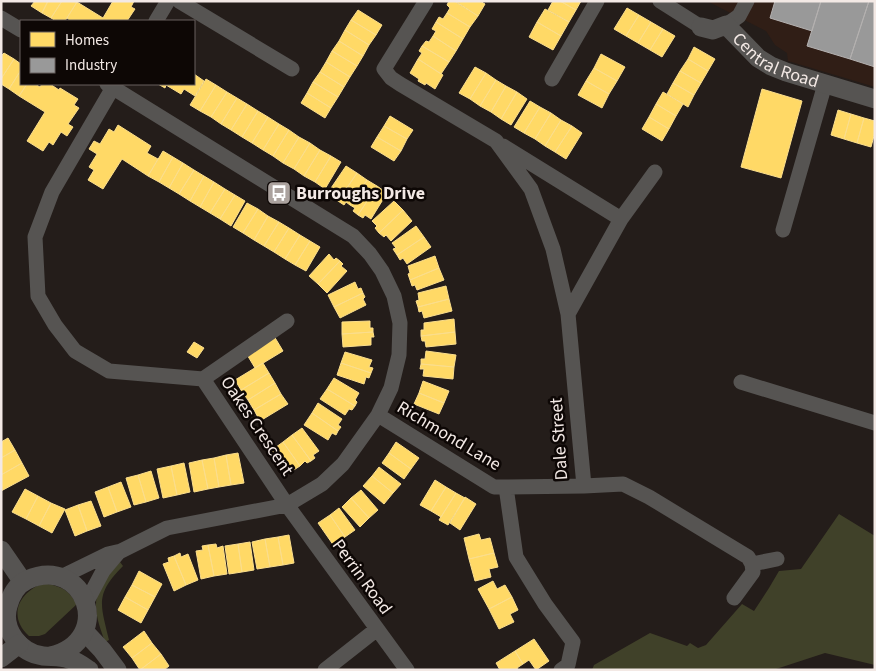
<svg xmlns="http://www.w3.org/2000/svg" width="876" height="671" viewBox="0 0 876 671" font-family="'Source Sans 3',sans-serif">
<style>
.built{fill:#301e16}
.green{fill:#404129}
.homes{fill:#ffd966;stroke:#fbde8c}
.industry{fill:#999;stroke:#b4b1b0}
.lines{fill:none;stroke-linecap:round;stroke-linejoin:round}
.minor{stroke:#565452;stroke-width:15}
.tertiary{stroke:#565452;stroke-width:19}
.labels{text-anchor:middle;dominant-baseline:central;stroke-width:5;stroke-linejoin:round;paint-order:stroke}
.street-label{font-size:18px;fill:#f3e9e5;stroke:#0d0705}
.poi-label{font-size:18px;font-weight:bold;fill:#f3e9e5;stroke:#0d0705;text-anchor:start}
</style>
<rect width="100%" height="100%" fill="#241d1a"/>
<path class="built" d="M707,1H875V87L788,61L787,53L775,45L766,31Z"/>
<path class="green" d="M839,514L875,536V665L825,653L773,670H592L594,665L650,633L687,646L690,643L698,648L706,645L742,604L754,611L769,588L779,571L801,569Z
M120,562L123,566C94,595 101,605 109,640L105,642C99,625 91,606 100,587C104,578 113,570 120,562Z
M44,583C61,587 67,588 77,604L45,634L39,636H29C7,616 19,592 44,583Z"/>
<path class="homes" d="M35,1H48L42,13L31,6Z
M48,1H62L51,18L42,13Z
M62,1L77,2L65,21H56L51,18Z
M113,1H134L131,7L135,9L127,21H71L67,18L77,2L103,18Z
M449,1H454L478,16L470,27L447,13L450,8L447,5Z
M455,1H480L485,4L478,16Z
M553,1H560L576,10L569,22L548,10Z
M560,1H581L576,10Z
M627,8L639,15L626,36L614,29Z
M545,9L569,22L561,36L537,22Z
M358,10L382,25L376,35L351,20Z
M447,13L470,27L463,39L436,22L439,17L443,19Z
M639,15L651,22L638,43L626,36Z
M351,20L376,35L369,45L345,30Z
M436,22L463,39L456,51L433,36L436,31L432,29Z
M537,22L561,36L553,50L529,37Z
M651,22L663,29L650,50L638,43Z
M663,29L675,36L662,57L650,50Z
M345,30L369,45L363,56L339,41Z
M433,36L456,51L449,62L422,46L426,41L429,42Z
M339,41L363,56L357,66L332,51Z
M422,46L449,62L441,74L418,59L422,53L419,51Z
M694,47L715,59L708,71L688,59Z
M332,51L357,66L350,77L326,62Z
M4,53L14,59L1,79V56Z
M601,54L625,67L617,81L594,68Z
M14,59L21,64V70L9,89L1,84V79Z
M418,59L443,75L435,89L426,83L425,85L418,81L419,79L410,73Z
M688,59L708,71L701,83L680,71Z
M326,62L350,77L344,87L320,72Z
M475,67L486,73L470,99L459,93Z
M594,68L617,81L609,94L586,81Z
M21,70V84H27L19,96L9,89Z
M680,71L701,83L694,95L673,83Z
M320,72L344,87L338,97L313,82Z
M486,73L496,80L480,106L470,99Z
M194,74L204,81L195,96L184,89L181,94L166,85L165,88L158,84H194Z
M206,79L216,85L200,111L190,105Z
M496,80L506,86L491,112L480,106Z
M586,81L609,94L602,108L578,95Z
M313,82L338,97L331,108L307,93Z
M673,83L694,95L688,107L667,94Z
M27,84H35L40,87L42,84H50L59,90L60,88L78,99L74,105L79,108L68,124L73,127L67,136L61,132L53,145L49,142L43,151L27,141L45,112L19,96Z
M216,85L227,92L211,117L200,111Z
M506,86L517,92L501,119L491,112Z
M762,89L802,101L781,178L741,167Z
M227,92L237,98L221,124L211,117Z
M517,92L527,99L511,125L501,119Z
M663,92L683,104L676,116L656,104Z
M307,93L331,108L325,118L301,103Z
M237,98L247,104L231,130L221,124Z
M530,101L540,107L524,133L514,127Z
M247,104L258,111L242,137L231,130Z
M656,104L676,116L669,129L649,117Z
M540,107L551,113L535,139L524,133Z
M838,110L851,114L844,139L831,135Z
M258,111L268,117L252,143L242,137Z
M551,113L561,120L545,146L535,139Z
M851,114L864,118L857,143L844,139Z
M390,116L413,130L407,139L384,126Z
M268,117L279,124L263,150L252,143Z
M649,117L669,129L662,141L642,129Z
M864,118L875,121V132L871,147L857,143Z
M561,120L572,126L555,152L545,146Z
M279,124L289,130L273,156L263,150Z
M118,125L151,146L147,153L158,159L148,176L122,159L103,189L88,180L94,170L89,167L97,154L89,149L94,141L100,144L109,129L114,132Z
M384,126L407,139L401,151L377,137Z
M572,126L582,133L566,159L555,152Z
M289,130L299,137L283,163L273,156Z
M299,137L310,143L294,169L283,163Z
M377,137L401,151L394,161L371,147Z
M310,143L320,150L304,176L294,169Z
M320,150L331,156L315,182L304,176Z
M163,151L173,157L159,182L148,176Z
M331,156L341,162L325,189L315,182Z
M173,157L183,163L169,188L159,182Z
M183,163L194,170L179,194L169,188Z
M346,166L357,173L338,201L333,198L335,195L329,191Z
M194,170L204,176L190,201L179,194Z
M357,173L367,180L350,205L346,202L344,205L338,201Z
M204,176L214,182L200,207L190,201Z
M367,180L377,186L358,215L353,211L355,208L350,205Z
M214,182L225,189L210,213L200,207Z
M377,186L387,193L371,219L365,215L363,218L358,215Z
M225,189L235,195L220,219L210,213Z
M235,195L245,201L231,226L220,219Z
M394,201L403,210L379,233L375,228L377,226L372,221Z
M247,203L258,209L243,233L233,227Z
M258,209L268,216L254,240L243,233Z
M403,210L412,221L391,241L386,235L384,237L379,233Z
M268,216L279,222L264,246L254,240Z
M279,222L289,228L274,252L264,246Z
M416,226L424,237L397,255L393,249L396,248L392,243Z
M289,228L300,235L285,259L274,252Z
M300,235L310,241L295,265L285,259Z
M424,237L431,247L407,264L403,258L400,260L397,255Z
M310,241L320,247L306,271L295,265Z
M329,254L334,260L336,258L340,261L318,284L309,276Z
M435,256L439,268L410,280L408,274L410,273L408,266Z
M340,261L343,264L341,266L347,271L327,293L318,284Z
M439,268L444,280L417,290L415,285L412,286L410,280Z
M355,282L358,289L361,288L363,293L334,307L328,295Z
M446,286L449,299L418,307L416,301L419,300L418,293Z
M363,293L365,297L363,299L366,305L340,318L334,307Z
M449,299L452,311L424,318L422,311L419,312L418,307Z
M454,319L455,332L421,336V330H424V323Z
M370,321V328H373V332L342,334V322Z
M373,332L374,337H371V345L343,347L342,334Z
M455,332L456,344L426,347L425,341H422L421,336Z
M274,336L283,351L255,368L246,353Z
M194,342L204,348L197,358L187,352Z
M426,351L456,355L454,367L421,364V359H425Z
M345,352L372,360L369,367L373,368L371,373L341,363Z
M263,363L269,373L241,390L235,380Z
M341,363L371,373L369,378L366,377L364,384L337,375Z
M421,364L454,367L453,379L423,376L424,369H420Z
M269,373L275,383L248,400L241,390Z
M334,378L359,393L355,400L357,402L355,406L327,389Z
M423,381L449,391L444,403L419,393Z
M275,383L281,394L254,410L248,400Z
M327,389L355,406L352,410L349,409L345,415L320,399Z
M419,393L444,403L439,414L414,404Z
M281,394L288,404L260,421L254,410Z
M318,403L342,419L338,425L341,427L338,431L312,413Z
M312,413L338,431L336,435L332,433L328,440L304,425Z
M302,428L319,451L313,455L315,458L311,461L292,435Z
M292,435L311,461L307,463L305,461L300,466L283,442Z
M8,438L15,450L1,458V442Z
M283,442L300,466L289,473L272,450Z
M396,442L419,458L411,469L389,453Z
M15,450L22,463L1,475V458Z
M238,453L244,483L231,485L226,455Z
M389,453L411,469L404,479L382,463Z
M226,455L231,485L219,487L214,458Z
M214,458L219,487L208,489L202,460Z
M202,460L208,489L194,492L189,463Z
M22,463L29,476L1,491V475Z
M184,463L190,492L177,495L171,466Z
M171,466L177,495L163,498L157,469Z
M379,467L401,484L393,493L372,476Z
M151,471L159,498L146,502L138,475Z
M138,475L146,502L134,505L126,478Z
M372,476L393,493L384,504L363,486Z
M435,480L446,487L431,511L420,505Z
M121,482L131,507L117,512L108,487Z
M108,487L117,512L104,517L95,492Z
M446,487L456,493L441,517L431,511Z
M25,489L38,496L26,519L12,512Z
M361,490L378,510L369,518L351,498Z
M456,493L465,498L448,525L439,520Z
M38,496L51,503L39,526L26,519Z
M465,497L476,504L460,530L450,523Z
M351,498L369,518L360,527L342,507Z
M91,501L101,526L87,531L78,505Z
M51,503L65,509L52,533L39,526Z
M78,505L87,531L75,536L65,510Z
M339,508L355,530L345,537L330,515Z
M330,515L345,537L334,546L318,523Z
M479,534L481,540L490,538L494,553L469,559L464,538Z
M289,535L294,563L283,565L278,537Z
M278,537L283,565L270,567L265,539Z
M265,539L270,567L257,569L252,542Z
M250,542L254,570L242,572L238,544Z
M216,544L217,548L223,546L227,574L214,576L208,545Z
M238,544L242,572L229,574L225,546Z
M208,545L214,576L201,579L196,551L203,550L202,546Z
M180,553L181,557L188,554L198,580L186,585L174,556Z
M494,553L498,567L489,569L491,577L475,581L469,559Z
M174,556L186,585L174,591L163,564L169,562L168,558Z
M139,571L162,584L155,597L132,585Z
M493,581L497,589L505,585L512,597L489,609L478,589Z
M132,585L155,597L148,610L125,597Z
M125,597L148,610L141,623L118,610Z
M512,597L518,610L510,614L514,622L499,629L489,609Z
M144,631L152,643L132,658L123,647Z
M534,639L549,661L536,670L529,660L523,664L515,651Z
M152,643L161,654L140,670L132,658Z
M515,651L523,664L517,668L518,670H500L496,663Z
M161,654L169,666L164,670H140Z"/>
<path class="industry" d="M775,1H821L812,31L770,18Z
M821,1H869L850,59L807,46Z
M869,1H875V67L850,59Z"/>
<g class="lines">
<path class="minor" d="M179,1L292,69
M426,1L384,69L391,78L400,84L496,141L531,189L553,249L568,314L584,486L506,487
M660,1L701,27
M1,18L21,30
M156,21L168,1
M726,25L739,16L747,1
M552,79L597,1
M115,84L52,192L35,237L38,296L55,325L75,351L109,371L203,379L287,505L407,670
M503,146L621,219L568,314
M621,219L655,172
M783,230L825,84
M203,379L287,321
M741,382L875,423
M378,415L494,487H506L516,557L545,604L573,642L568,665L561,670
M584,486L623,484L649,497L748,557L752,564L753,572L734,598
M752,564L777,559
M61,577L108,554L121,551L167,528L287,505L322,484L343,464L378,415L391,388L399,355L400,323L394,296L382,271L370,254L353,236L107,84
M86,603L103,571L119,552
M325,670L377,629"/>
<g class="tertiary">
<path id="s1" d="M701,27L713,30L726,25L758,58L771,66L786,72L875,99"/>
<path d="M1,550L23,582"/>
<path d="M85,632L102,650L117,670"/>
<path d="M51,656C116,640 85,554 27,580C16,585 11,595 8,606C1,629 20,653 43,656C51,657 61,656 69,659C76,661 83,666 89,670"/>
<path d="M1,658L19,644"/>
</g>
</g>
<defs>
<symbol id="bus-square" viewBox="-11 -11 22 22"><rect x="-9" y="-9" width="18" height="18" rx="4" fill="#aba29e" stroke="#0d0705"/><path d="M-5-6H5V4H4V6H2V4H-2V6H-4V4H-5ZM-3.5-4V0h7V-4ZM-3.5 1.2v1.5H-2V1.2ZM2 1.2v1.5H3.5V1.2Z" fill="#fff"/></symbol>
</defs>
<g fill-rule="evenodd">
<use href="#bus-square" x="265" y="179" width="28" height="28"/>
</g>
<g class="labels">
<g class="street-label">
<text stroke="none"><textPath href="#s1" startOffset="89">Central Road</textPath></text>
<text transform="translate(257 426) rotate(56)">Oakes Crescent</text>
<text transform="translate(449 436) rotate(31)">Richmond Lane</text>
<text transform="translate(559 439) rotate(-94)">Dale Street</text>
<text transform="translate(362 577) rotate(54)">Perrin Road</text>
</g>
<g class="poi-label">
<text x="296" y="193">Burroughs Drive</text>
</g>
</g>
<rect width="876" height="671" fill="none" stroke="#f3e9e5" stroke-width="5"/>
<rect x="20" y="20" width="175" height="65" fill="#0d0705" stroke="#69615f"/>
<rect x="30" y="32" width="25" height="15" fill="#ffd966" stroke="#69615f"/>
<text x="65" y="45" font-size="15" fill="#f3e9e5">Homes</text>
<rect x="30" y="58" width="25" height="15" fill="#999999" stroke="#69615f"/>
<text x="65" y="70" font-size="15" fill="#f3e9e5">Industry</text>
</svg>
